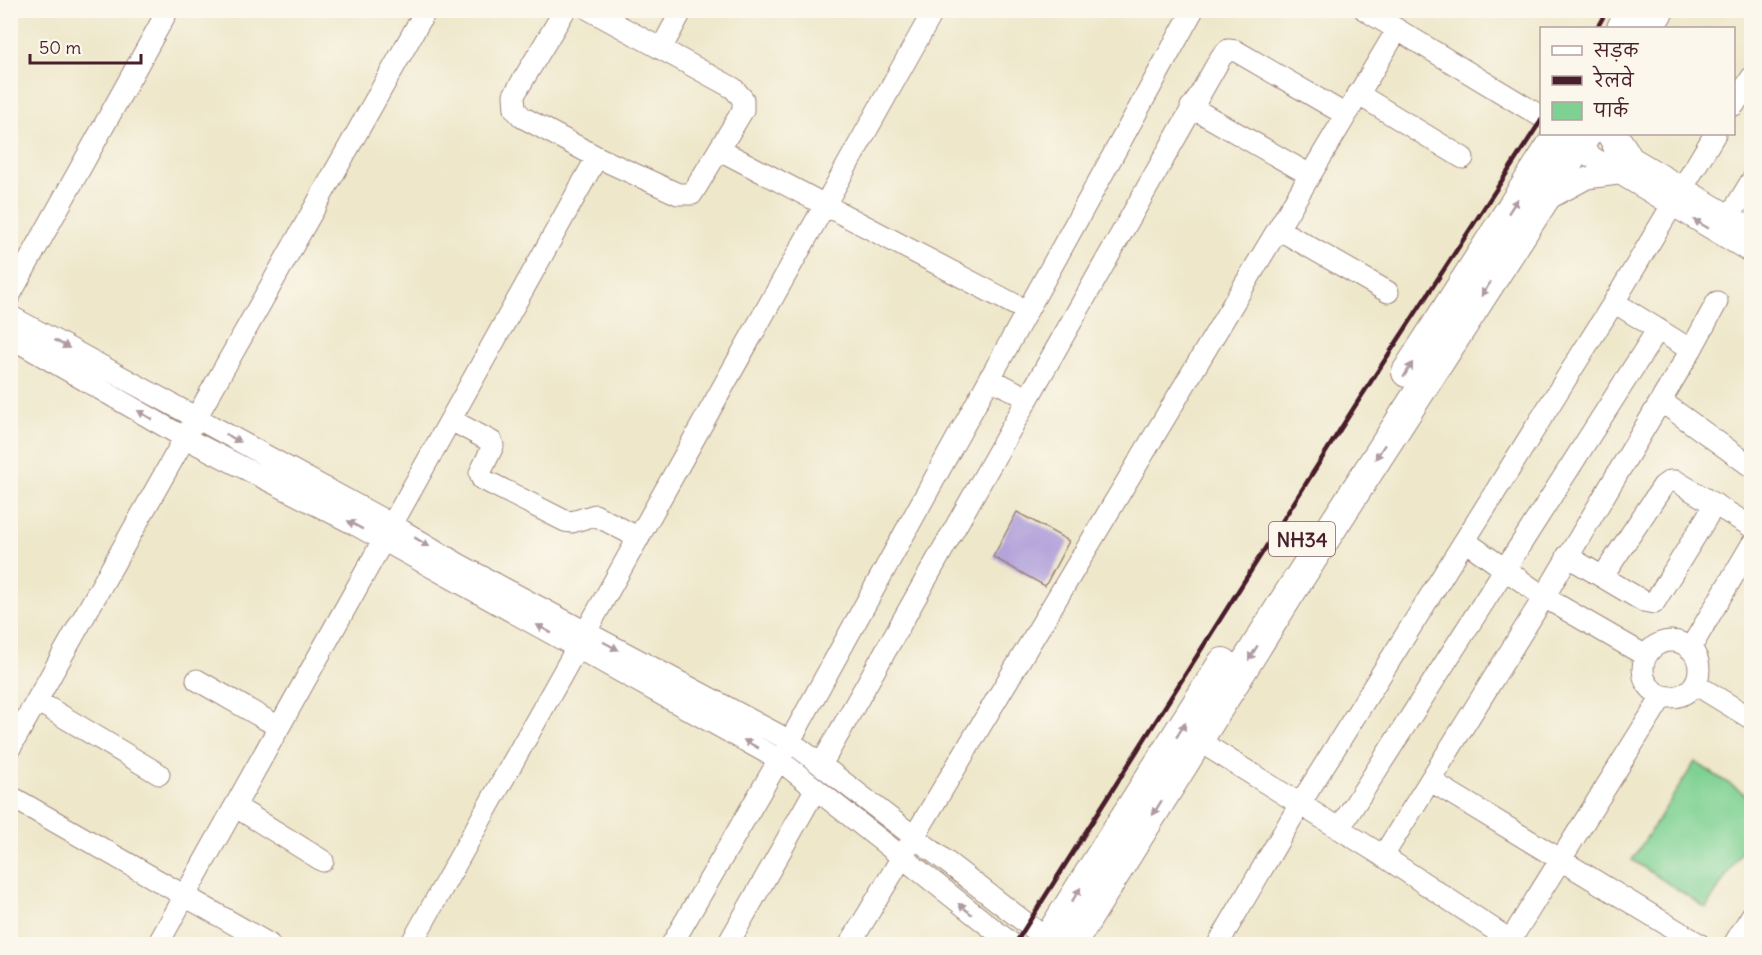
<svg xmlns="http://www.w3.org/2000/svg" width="1762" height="955" viewBox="0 0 1762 955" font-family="Delius,'Playpen Sans Deva',sans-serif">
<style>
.green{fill:#7ed193;stroke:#64785f;stroke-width:1.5}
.building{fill:#b3a3da}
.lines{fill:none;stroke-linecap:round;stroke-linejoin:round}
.minor-casing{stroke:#9c837a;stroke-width:23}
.highway-casing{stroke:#9c837a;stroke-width:32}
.minor{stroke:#fff;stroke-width:21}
.highway{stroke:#fff;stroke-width:30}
.rail{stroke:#4a1f2b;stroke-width:4.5}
.oneway{fill:#ae9aa0}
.labels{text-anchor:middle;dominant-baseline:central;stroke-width:5;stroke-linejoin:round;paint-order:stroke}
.shield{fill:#fbf7ec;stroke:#7f6065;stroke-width:1.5}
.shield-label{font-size:20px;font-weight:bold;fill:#4a1f2b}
</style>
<rect width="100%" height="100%" fill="#fbf7ec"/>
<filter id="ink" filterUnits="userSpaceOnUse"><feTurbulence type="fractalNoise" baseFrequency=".0167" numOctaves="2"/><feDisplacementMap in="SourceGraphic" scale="12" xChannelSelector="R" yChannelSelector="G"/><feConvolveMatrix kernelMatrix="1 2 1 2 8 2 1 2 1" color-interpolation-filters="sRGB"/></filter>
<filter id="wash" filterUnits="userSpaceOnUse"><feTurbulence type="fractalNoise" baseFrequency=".008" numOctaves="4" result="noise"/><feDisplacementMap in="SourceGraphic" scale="24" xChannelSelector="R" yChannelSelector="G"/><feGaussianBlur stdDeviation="1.35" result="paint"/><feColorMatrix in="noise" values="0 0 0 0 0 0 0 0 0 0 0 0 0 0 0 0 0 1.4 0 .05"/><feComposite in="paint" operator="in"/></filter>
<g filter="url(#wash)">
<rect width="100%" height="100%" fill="#eee7ca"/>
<path class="green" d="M1695,762L1751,798V836L1706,908L1632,860Z"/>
<g id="blocks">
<path class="building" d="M1017,512L1069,541L1045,586L993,557Z"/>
</g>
</g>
<g filter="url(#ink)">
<use href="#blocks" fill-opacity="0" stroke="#9c837a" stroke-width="1.5"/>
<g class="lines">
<defs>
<path id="minor" d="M565,10L514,95L515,109L522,117L597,157L678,194H692L743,110V99L733,88L590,10
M1365,10L1542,117
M661,49L682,10
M1358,94L1463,158
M1734,105L1752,77
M1191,107L1310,175
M1567,142L1752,253
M1613,146L1752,229
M720,150L1027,311
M1546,200L1587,178L1618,174
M1730,216L1752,180
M1278,229L1388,292
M10,295L168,10
M10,316L391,524L460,565L790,741L1048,940
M10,337L185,438L356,525L778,759L1012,944
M1691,350L1717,302
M989,378L1027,398
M1661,401L1752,467
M451,420L492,442L493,446L480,473L482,479L565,521L572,522L595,515L639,538
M1465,541L1544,597L1646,656
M1567,556L1643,601L1654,603L1715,504
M1603,576L1663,486L1670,481H1676L1752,527
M1643 669a28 28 0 1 1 56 0a28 28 0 1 1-56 0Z
M1690,649L1752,544
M197,680L279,727
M1695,684L1752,719
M37,701L159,774
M1199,741L1383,856L1516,944
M10,748L426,10
M821,765L1221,57L1228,50L1236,51L1346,115
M1431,781L1699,944
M10,796L269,944
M236,807L323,861
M1339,829L1658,329
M1383,856L1544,597L1691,350L1614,302
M158,944L597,157
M411,944L934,10
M672,944L790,741L1193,10
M728,944L815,790
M850,944L1397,30
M1218,944L1300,804L1614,302L1715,134
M1508,944L1662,697
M1734,944L1752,915"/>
<path id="highway" d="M1622,28L1633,10
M1648,28L1659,10
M1612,134L1625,154
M1407,372L1559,134
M1045,944L1223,663
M1071,944L1289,594L1586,134"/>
</defs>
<use href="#minor" class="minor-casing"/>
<use href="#highway" class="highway-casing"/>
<use href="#minor" class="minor"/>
<use href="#highway" class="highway"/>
<path class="rail" d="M1597,28L1607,10
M1015,944L1355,406L1542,119"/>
</g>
<defs><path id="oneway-solid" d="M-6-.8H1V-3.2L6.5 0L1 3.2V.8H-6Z" transform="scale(1.5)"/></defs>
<g class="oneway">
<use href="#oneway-solid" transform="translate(1513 206) rotate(-57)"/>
<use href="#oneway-solid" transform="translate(1701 224) rotate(-150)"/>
<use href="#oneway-solid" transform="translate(1486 289) rotate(123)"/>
<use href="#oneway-solid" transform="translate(62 344) rotate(29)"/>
<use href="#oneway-solid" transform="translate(1408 370) rotate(-58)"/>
<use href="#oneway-solid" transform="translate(145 415) rotate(-149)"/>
<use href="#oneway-solid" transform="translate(233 438) rotate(29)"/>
<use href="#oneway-solid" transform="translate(1380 452) rotate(123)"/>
<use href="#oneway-solid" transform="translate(355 525) rotate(-151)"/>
<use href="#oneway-solid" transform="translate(422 542) rotate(31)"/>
<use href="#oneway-solid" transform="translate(544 629) rotate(-151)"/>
<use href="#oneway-solid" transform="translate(611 646) rotate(28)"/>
<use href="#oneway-solid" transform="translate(1253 653) rotate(121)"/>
<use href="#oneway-solid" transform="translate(1181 730) rotate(-58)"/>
<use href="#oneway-solid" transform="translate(751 744) rotate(-151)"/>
<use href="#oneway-solid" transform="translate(1157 808) rotate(122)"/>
<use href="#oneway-solid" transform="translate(1076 895) rotate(-58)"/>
<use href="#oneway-solid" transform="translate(965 909) rotate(-141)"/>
</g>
</g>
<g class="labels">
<rect class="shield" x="1269" y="522" width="66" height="34" rx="4.5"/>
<g class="shield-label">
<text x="1302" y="539">NH34</text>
</g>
</g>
<rect width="1762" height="955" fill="none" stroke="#fbf7ec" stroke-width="36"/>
<rect x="1540" y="27" width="195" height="108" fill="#fbf7ec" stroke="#b4a19f" stroke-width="1.5"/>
<rect x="1552" y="46" width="30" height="9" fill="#ffffff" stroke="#b4a19f" stroke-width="1.5"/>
<text x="1594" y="57" font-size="18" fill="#4a1f2b">सड़क</text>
<rect x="1552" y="76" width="30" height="9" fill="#4a1f2b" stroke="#b4a19f" stroke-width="1.5"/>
<text x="1594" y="87" font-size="18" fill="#4a1f2b">रेलवे</text>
<rect x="1552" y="102" width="30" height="18" fill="#7ed193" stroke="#b4a19f" stroke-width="1.5"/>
<text x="1594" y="117" font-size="18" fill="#4a1f2b">पार्क</text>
<path d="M30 54v9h111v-9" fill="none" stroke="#4a1f2b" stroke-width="3"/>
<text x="39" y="54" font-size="18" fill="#4a1f2b" stroke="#fbf7ec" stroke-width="4.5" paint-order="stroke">50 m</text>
</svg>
